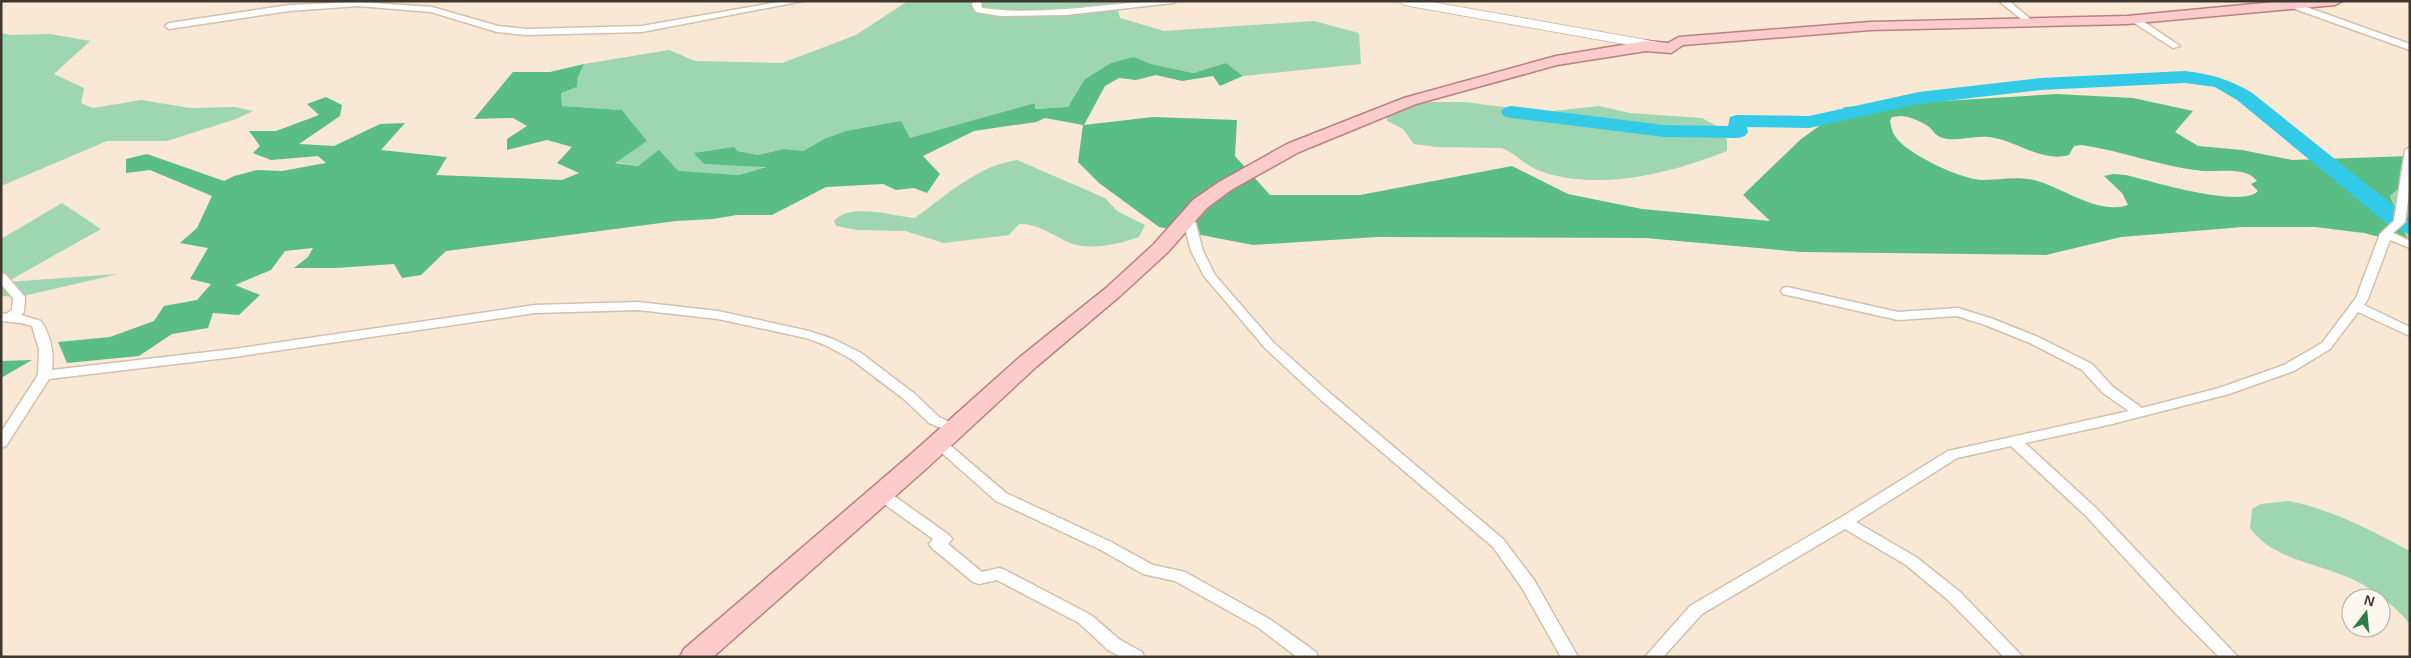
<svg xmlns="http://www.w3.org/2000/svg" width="2411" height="658" viewBox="0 0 2411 658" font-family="Helvetica,sans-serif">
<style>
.green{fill:#9ed6b2}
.forest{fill:#5abd84;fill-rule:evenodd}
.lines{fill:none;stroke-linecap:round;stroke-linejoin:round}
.river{fill:#33cae7;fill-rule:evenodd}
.street-casing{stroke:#d0c1ad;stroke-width:3}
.secondary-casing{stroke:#d0c1ad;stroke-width:2}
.primary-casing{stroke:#b8817f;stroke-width:3}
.street{fill:#fff;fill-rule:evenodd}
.secondary{fill:#fff;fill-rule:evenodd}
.primary{fill:#fccbcc;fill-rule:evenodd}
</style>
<rect width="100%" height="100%" fill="#f8e8d4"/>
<path class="green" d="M908,1H1116L1120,18L1164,31L1314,21L1359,33L1361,64L1243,76L1226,63L1193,73L1151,64L1134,57L1084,80L1068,107L1034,109V103L910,139H824L803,151L784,149L758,155L737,151L705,164L768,166L739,175L678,172L614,162L647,141L622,110L562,106L561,93L577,87L578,77L584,64L669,50L695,61L782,63L856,35Z
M1,33L11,35L50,34L90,41L54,74L84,88L81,103L93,108L141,100L190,108L235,107L253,111L236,119L167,141H107L1,186Z
M1431,102H1464L1544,112L1599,106L1630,113L1702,118L1720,128L1727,140V151C1671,173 1599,192 1540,171C1525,166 1516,153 1501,148L1436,147L1414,144L1403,129L1387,121V115L1410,105Z
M1017,160L1105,198L1117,211L1145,225L1139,237C1119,244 1090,251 1070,243C1052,235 1038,223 1019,224L1009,235L944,243L905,231L857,230L836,226L834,221C849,202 893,216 915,218C947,195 977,166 1017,160Z
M2410,178V243L2390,196Z
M62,203L101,229L7,282L118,274L19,297L1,296V239Z
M2289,501C2334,510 2370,530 2410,551V624C2395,606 2374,589 2352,579C2318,563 2273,560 2250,528L2252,509L2261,504Z"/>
<path class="forest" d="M1134,57L1151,64L1193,73L1226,63L1243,76L1220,86L1213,76L1182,81L1156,75L1136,80L1119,78L1105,86L1084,125L1153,117L1237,120L1235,156L1270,195H1360L1512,166L1568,194L1642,209L1770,221L1743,195L1800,140L1845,107L2057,94L2133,98L2193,111L2175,132L2198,146L2242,150L2292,160L2410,156V178L2390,196L2410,245L2364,233L2315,227H2243L2121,237L2046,255L1801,252L1645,238L1377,237L1253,245L1159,227L1099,183L1078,162L1083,125L1045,118L1036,122L974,131L923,156L940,174L927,193L914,188L896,190L883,184L826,187L772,215H737L713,219L676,221L446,251L421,275L402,278L394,264L336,268H294L308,257L313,248L285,251L271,270L235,285L260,295L239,315L213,313L208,328L172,334L139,356L67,363L58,342L110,337L154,321L164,306L197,300L211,284L190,279L208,248L180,243L197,228L212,196L150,170L126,173V159L147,154L224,181L234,176L257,170L282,171L326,163L318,156L271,160L253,153L260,146L249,131H276L319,115L307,104L326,97L342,105L340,116L299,144L334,146L380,124L405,123L381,150L447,157L436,175L562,180L579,173L557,163L572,147L547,140L507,150V139L527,126L513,118L474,119L513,72H550L584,64L578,77L577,87L561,93L562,106L622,110L647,141L615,163L638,166L659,150L678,171L739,175L766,167L704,164L694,153L734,147L737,151L758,155L784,149L803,151L824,139L846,131L901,121L910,138L1035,103V109L1068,107L1084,80L1111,63ZM1901,116C1911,117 1921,121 1929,127C1933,130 1935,135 1940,137C1953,143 1973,135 1989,137C2016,140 2042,163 2069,155L2074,146L2082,145C2123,151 2161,167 2203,171C2219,172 2247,166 2257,181L2251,184L2258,191C2242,209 2150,181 2126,175L2113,174L2104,176L2122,193L2128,205C2097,215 2064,188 2034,180C2016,176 1999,180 1981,180C1961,179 1906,154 1895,136C1892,132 1891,126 1890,121L1892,117Z
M32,360L1,378V361Z"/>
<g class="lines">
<path class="river" d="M2185,71C2211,74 2228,79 2251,92L2410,219V234L2391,227L2237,100L2215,87L2185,83L2041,90L1919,104L1809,128L1747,127L1748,132L1745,136L1738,138L1664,137L1511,118L1504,116L1501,112L1504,108L1511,106L1664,125L1728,126L1730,117L1737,115L1809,116L1919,92L2041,78Z"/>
<defs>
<path id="street" d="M784,1H803L642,32L526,35L497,32L431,12L358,6L289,11L169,29L165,26L169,23L289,5L358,2L432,7L498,26L526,29L642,26Z
M973,1H981L982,8C1047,17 1112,1 1177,1L1173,3L1065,15L1001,16L976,12L972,5Z
M1999,1H2009L2033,21L2026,23Z
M2292,4H2298L2410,44V50L2292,8Z
M2131,17H2137L2180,46L2173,48L2131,21Z
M2410,147V187L2405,222L2393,233L2410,241V248L2390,240L2368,299L2364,305L2410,327V336L2358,312L2330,349L2294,371L2229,394L2108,425L2025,443L2096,508L2238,657H2219L2181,619L2086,516L2011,446L1957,458L1856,522L1916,557L1960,592L2023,657H2004L1948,600L1906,565L1845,529L1702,614L1663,657H1645L1690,606L1840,518L1948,451L2129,411L2103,393L2082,370L2030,343L1985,325L1957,316L1898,320L1783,294L1781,291L1783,288L1787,287L1898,312L1958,308L1993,319L2038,337L2092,364L2113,387L2142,408L2219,388L2284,365L2322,343L2356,298L2380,234L2394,221L2405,150Z
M1188,214L1194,217L1203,251L1215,275L1273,342L1331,394L1503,539L1534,580L1578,657H1561L1522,588L1493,547L1321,400L1265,348L1204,276L1191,251L1182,217Z
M1,274H5L25,297L24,312L21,315L41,321C51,336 54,352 52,370L234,349L535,305L638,302L718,311L809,331L833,339L861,353L915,394L939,417L958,426L960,429L953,433L929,423L905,400L851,359L825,345L806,338L718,319L638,310L535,313L234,357L49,379L6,446L1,448V432L38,375L39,349L32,326L21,323L1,321V313L6,314L12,310L13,298L1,284Z
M939,438L944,440L1006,493L1111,542L1153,565L1185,572L1271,620L1316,652L1318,657H1297L1259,628L1175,581L1143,574L1101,550L996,501L934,446L932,443L934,440Z
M881,489L886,490L949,535L952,539L948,544L982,572L999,568L1005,570L1091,615L1120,640L1142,652L1144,657H1121L1108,650L1079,623L997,580L979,584L973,582L932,548L929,544L933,539L876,498L874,494L876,490Z"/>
<path id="secondary" d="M1398,1H1426L1663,43L1670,47L1663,51L1404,5Z"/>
<path id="primary" d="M2286,1H2342L2335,5L2127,24L1870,30L1683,45L1671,53L1646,51L1557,65L1416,104L1299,152L1231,190L1207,208L1167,253L1120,296L1036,367L927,468L713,657H680L684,649L909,456L1020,357L1106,288L1153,245L1193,200L1219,182L1287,144L1404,98L1556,56L1646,41L1668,43L1679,37L1870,22L2127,16Z"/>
</defs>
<use href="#street" class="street-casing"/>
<use href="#secondary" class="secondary-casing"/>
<use href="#primary" class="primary-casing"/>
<use href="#street" class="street"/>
<use href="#secondary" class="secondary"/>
<use href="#primary" class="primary"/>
</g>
<rect width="2411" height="658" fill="none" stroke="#3e3830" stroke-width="5"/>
<g transform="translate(2366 613) rotate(16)"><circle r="24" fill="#fdf7ef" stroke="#b1aba3"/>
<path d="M0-4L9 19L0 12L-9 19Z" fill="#2e7b4a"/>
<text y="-8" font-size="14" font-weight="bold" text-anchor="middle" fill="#3e3830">N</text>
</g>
</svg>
